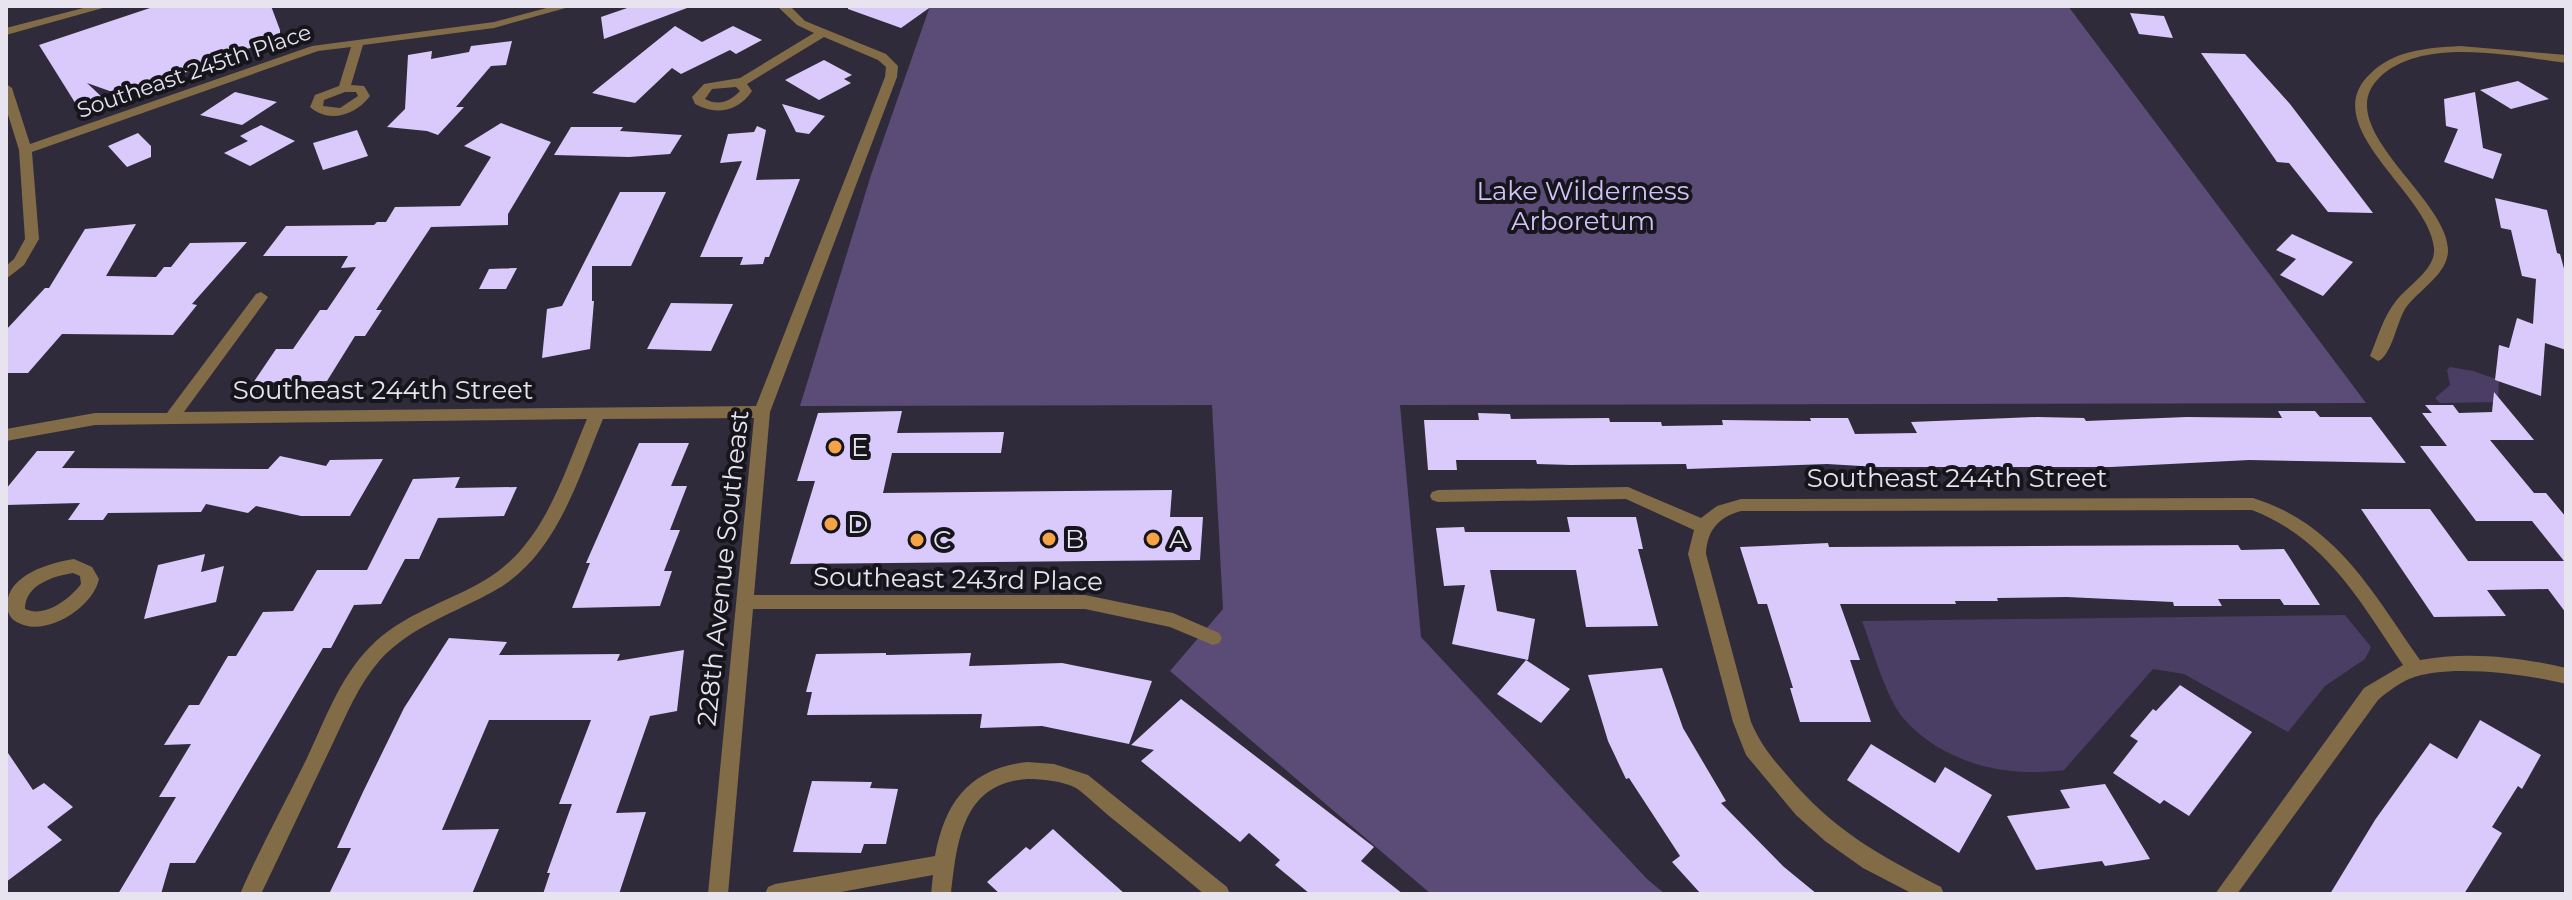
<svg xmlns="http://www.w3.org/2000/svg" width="2572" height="900" viewBox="0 0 2572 900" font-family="Montserrat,sans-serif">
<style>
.green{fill:#4b3e64}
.forest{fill:#5a4c76}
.building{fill:#dacafb}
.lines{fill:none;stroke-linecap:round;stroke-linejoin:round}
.street{fill:#816c47;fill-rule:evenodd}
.poi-dot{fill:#f6a246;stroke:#17151c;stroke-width:3}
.labels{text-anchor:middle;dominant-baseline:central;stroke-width:8;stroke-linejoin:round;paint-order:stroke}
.far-street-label{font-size:22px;fill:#e7e4ef;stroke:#17151c}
.park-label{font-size:26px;fill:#d3c2fa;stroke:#17151c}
.street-label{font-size:26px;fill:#e7e4ef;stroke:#17151c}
.poi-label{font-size:26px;fill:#e7e4ef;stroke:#17151c;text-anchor:start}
</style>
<rect width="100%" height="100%" fill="#302b3a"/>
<path class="green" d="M2450,367L2473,371L2499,380L2498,402L2440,403L2435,398L2450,385L2447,370Z
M2345,615L2371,647L2365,659L2325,686L2288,732L2184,674L2153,669L2064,770C2007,778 1944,764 1904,719C1886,699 1872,647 1862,621Z"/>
<path class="forest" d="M930,6H2068L2366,403L1400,405L1421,637L1647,879L1665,894H1431L1170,671L1223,609L1212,405L800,406L871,175Z"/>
<path class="building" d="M156,6H271L280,30V40L216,57L218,61L121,95L87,83L105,100L79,109L39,45Z
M633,6H686L687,8L604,39L601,17Z
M848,6H932L901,28L848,9Z
M2130,13L2164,16L2173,38L2139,34Z
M675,26L702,42L733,26L762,40L736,54L730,50L681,74L672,68L635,103L592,93Z
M512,41L506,65L491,66L456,107H464L438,135L427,131L387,127L405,109L408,55L432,51L431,59L469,52L471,46Z
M2201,53L2245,54L2290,104L2373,213L2328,212L2289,163L2277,162Z
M824,60L852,75L844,79L851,83L819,100L785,80Z
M2518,81L2549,99L2511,109L2480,90Z
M235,92L277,102L242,125L200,115Z
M2475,92L2483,148L2502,154L2493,179L2444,162L2458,129L2446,126L2444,99Z
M782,104L825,116L809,134L796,132Z
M501,123L551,142L508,214V225L431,227L376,310H382L365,336H355L327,381L253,383L276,349H293L320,310H327L356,267L341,268L348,256H263L286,226L374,225L377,222H386L395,207L460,206L491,157L464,146Z
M261,125L295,141L250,166L224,153L248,141L240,136Z
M757,126L766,130L756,180L800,179L769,257H765L763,264L740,265L743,257H700L742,161L720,163L728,134L754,132Z
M571,127H623L620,131L682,135L670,154L629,157L554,155Z
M357,130L368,156L323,170L313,143Z
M138,133L151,146V157L127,167L108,146Z
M620,192H666L631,266H592V301H594L590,349L542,358L547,309L562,306Z
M2495,198L2547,210L2557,253L2560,254L2566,276V350L2545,343L2541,396L2495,380L2499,345L2509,348L2517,318L2533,324L2536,279L2522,276L2511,230L2501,228Z
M136,224L106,276L156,277L164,267H171L190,243L247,242L192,304L197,305L173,335L62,334L28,373H6V330L45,288H49L85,229Z
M2292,234L2353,262L2323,296L2280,275L2296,259L2276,250Z
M517,268L506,289H479L489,269Z
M671,303L733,304L711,351L647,349Z
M2494,392L2534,440H2490L2534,493H2546L2566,517V613L2548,589L2487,590L2506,616L2434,617L2361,509H2430L2468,561H2564L2532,521H2476L2420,446H2447L2422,413H2432L2425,405H2453L2459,413L2492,412Z
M902,411L897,433L1004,432L1001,453H892L883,493L1172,490L1170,517H1203L1200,560L790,564L815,481H797L818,413Z
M2278,411H2315L2320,417H2371L2406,463L2249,460L2111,467H1878L1827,464L1687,469L1686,464L1571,465L1537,464L1536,460H1456L1457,470H1428L1424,420H1479L1478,413L1510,414L1511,419L1609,418L1610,422H1661L1662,426L1723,425L1722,420L1811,421L1810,418H1848L1855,434L1917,433L1911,422L2037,417L2084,418L2086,421L2187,417L2282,418Z
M639,443H689L671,486H687L670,530H680L664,571H672L660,606L572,608L590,563H586Z
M37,451H75L62,468L268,469L280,456L326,466L330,460L383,459L350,516H301L256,506L248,513L206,504L201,512L108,513L103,520H68L80,503L6,505V489Z
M460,477L455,488L517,487L504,516L438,518L419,559H405L381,604L354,605L331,648H323L195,863H170L161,894H118L176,797H159L191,744L164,745L189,705H199L228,656H236L263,612L293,611L317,570H367L413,479Z
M1567,517H1636L1643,549H1638L1658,626L1586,627L1576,570H1490L1497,611L1535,619L1528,660L1452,644L1465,585L1444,586L1436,528L1464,527L1465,532H1570Z
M1828,543L1829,547L2238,545L2241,550L2284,549L2320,605H2284L2280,599H2218L2222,606H2174L2173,602L2067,597L1997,598L1998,601H1955L1956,604H1840L1860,660H1850L1871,722H1800L1790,688H1793L1767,604H1758L1740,547Z
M205,554L201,572L224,566L216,602L144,619L158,565Z
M449,638L507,642L499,655L620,654L617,661L684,650L677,711L650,716L616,813L646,812L619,894H543L550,873H547L572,804H559L591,720H489L442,830L499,829L472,894H329L351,848H337L363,792L404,708Z
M886,653V655L971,653L969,666L1062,663L1152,681L1129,744L1042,726L980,728L982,714L807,715L812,692H806L816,654Z
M1526,660L1570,689L1541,723L1497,694Z
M1662,668L1683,728L1726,801L1721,803L1784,867L1817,894H1701L1672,862L1680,856L1629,778L1626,779L1608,741L1588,675Z
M2180,685L2252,732L2189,816L2164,800L2160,804L2113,773L2138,741L2130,736L2153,709L2156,711Z
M1181,699L1374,847L1361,861L1403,894H1310L1275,865L1280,860L1249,833L1240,842L1141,761L1154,750L1131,745Z
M2480,720L2541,755L2522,789L2518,786L2492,827L2502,833L2464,894H2330L2375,820L2430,743L2457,759Z
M1871,744L1935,783L1945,767L1992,795L1959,853L1847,780Z
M6,750L33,790L44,783L73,807L47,827L62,840L6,882Z
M812,781L872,782L870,788L898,789L886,844H864L861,853L793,852Z
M2105,784L2150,859L2105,866L2102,861L2036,870L2007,816L2070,808L2060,790Z
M1053,829L1079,853L1125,894H1000L987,882L1026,847L1030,850Z"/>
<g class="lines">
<path class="street" d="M91,6H110L6,35V28Z
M554,6H573L494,28L363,45L351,85L364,86L370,96C356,115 329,124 310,107L315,95L339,86L351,47L318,51L32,152L39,239L24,265L6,279V266L14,259L25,239L19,150L6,108V84L12,88L30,144L312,46L494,22ZM345,92H356L358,96L340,108L323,106L324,100Z
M777,6H790L805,21L886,54L898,66L897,77L770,412L754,595H1085L1173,613L1219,633L1222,638L1219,643L1213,645L1170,627L1085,609H753L728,894H708L754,418L603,419C577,481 556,557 494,591C455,613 411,626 380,660C358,685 346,716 332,745C308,795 285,844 261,894H240C260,848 285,803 307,758C325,720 340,677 370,647C402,614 446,603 485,580C543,546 562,478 587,419L95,425L6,441V429L95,413H167L256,294L261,292L268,297L266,300L184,412L756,406L885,77L886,67L878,60L824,37L747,84L752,91C739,111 716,116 695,104L692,97L704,84L740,78L814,33L797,25ZM736,87L740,91C730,102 718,106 705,99L712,89Z
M2460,46L2566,55V63C2511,56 2422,36 2379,78C2329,127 2451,200 2448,252C2446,276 2418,290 2405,309C2397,322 2391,357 2378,361L2370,356C2378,337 2383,317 2396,301C2408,285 2436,270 2434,248C2430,194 2315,126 2370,74C2394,50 2427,48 2460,46Z
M1628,487L1701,518L1717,506L1741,499L2253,498C2337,524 2372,592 2420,660C2467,651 2520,657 2566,668V684C2526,674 2447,663 2409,679C2398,684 2387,692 2378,700L2237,894H2215L2364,688L2403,665C2360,602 2327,539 2252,510L1741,511C1718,517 1707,531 1706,554L1751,722C1760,743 1771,757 1786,774C1833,830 1877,854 1941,887L1944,894H1913L1863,868L1825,841L1796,815L1746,755L1733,722L1688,554L1694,530L1626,499L1438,502L1432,500L1430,496L1432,492L1438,490Z
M74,559L92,567L99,579C93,608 43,640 15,621C10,618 7,611 7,605C8,574 50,563 74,559ZM73,573L80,576L81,584C69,600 44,618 25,609C25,585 53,576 73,573Z
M1027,762L1054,764L1088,775L1227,887L1230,894H1204C1174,869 1144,844 1114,820C1101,810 1089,797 1076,788C1063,781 1042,779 1028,779C962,783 957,842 951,894H931L933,875L830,894H765L768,887L775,884L935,856C945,802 969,769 1027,762Z"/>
</g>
<g class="poi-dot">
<circle cx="835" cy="447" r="8"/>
<circle cx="831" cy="524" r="8"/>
<circle cx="1049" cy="539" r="8"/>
<circle cx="1153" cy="539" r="8"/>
<circle cx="917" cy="540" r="8"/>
</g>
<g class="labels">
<g class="far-street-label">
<text transform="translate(194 71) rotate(-19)">Southeast 245th Place</text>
</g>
<g class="park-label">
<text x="1583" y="191">Lake Wilderness<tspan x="1583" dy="30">Arboretum</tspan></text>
</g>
<g class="street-label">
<text x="383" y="390">Southeast 244th Street</text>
<text x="1957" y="478">Southeast 244th Street</text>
<text transform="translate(723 568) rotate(-84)">228th Avenue Southeast</text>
<text transform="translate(958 579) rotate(1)">Southeast 243rd Place</text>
</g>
<g class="poi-label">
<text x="851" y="447">E</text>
<text x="847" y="524">D</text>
<text x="1065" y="539">B</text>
<text x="1169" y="539">A</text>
<text x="933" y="540">C</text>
</g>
</g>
<rect width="2572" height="900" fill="none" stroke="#e7e4ef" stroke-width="16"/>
</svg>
